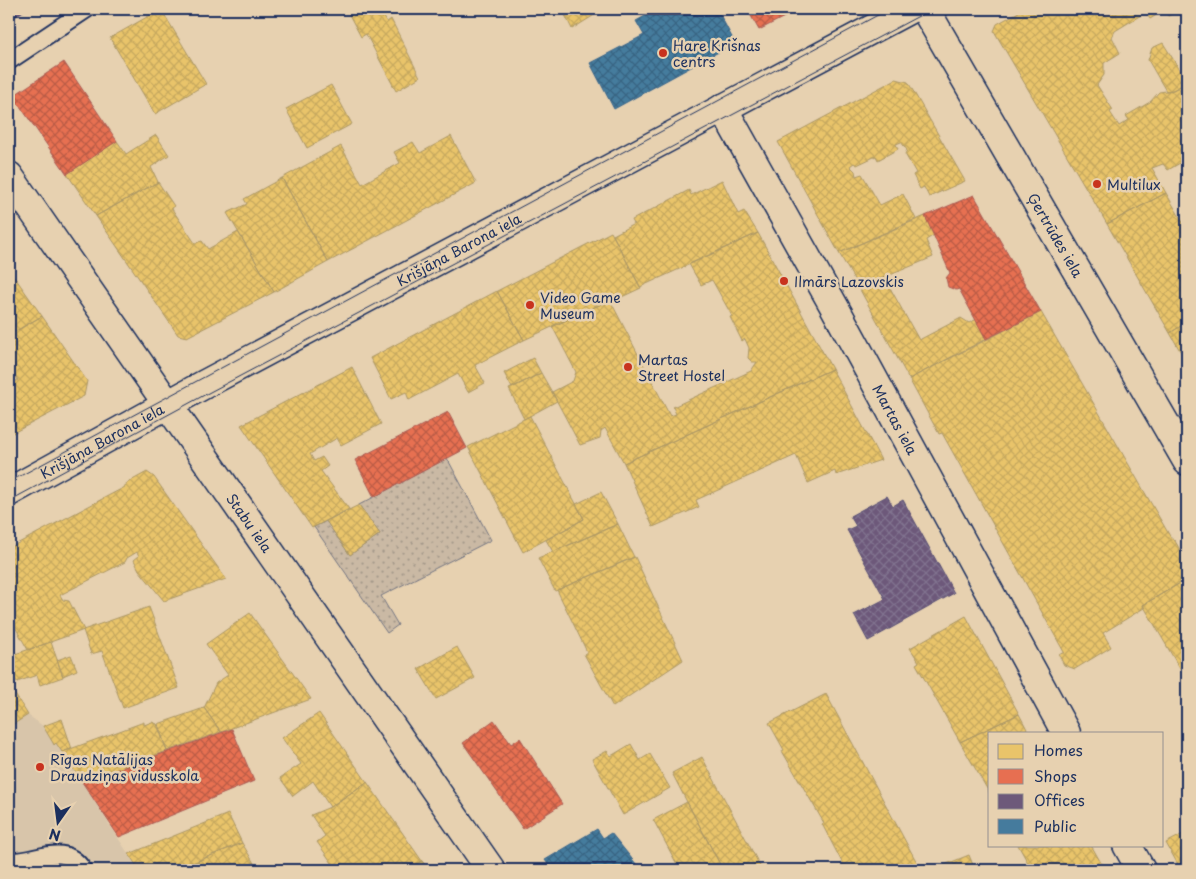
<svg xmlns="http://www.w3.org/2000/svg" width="1196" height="879" viewBox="0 0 1196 879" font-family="'Playpen Sans',sans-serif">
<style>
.built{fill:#d8c5aa}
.garden{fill:url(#garden-dots);stroke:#727481}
.homes{fill:url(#homes-cross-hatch);stroke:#ab9766}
.shops{fill:url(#shops-cross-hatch);stroke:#aa5c55}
.offices{fill:url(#offices-cross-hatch);stroke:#544c72}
.public{fill:url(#public-cross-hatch);stroke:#38648a}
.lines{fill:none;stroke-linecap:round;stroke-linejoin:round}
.service-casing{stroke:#1b2f5e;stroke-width:20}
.minor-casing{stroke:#1b2f5e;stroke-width:31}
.tertiary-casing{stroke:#1b2f5e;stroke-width:31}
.service{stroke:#e7d1b0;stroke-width:16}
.minor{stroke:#e7d1b0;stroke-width:28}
.tertiary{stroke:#e7d1b0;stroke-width:28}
.tram{stroke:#1b2f5e;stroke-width:1}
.poi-dot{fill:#c8321e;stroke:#e7d1b0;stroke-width:2}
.labels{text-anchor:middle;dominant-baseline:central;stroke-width:5;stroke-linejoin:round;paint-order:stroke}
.poi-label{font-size:14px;fill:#1b2f5e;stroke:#e7d1b0;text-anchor:start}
.street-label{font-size:14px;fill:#1b2f5e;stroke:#e7d1b0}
</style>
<defs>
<pattern id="garden-dots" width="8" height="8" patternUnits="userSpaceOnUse" patternTransform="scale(1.25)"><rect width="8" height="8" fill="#cab9a4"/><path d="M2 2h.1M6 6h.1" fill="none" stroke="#a39789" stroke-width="1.8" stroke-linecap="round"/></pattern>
<pattern id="homes-cross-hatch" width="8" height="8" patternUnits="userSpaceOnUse" patternTransform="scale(1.25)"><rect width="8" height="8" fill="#e9c46a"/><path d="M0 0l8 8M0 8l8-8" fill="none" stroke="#c7a95e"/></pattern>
<pattern id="shops-cross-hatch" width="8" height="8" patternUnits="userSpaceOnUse" patternTransform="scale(1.25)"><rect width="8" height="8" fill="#e76f51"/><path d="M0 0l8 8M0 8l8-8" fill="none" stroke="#ba5c46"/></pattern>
<pattern id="offices-cross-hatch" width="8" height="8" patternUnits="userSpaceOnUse" patternTransform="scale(1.25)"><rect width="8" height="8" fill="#6d597a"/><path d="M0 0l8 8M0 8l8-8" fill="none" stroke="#80738f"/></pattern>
<pattern id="public-cross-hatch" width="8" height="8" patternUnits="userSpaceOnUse" patternTransform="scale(1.25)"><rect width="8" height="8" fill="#457b9d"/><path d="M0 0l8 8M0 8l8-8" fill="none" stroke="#396583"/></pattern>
</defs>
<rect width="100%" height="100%" fill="#e7d1b0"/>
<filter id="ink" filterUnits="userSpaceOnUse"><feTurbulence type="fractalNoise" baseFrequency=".02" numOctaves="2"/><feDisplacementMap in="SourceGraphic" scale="10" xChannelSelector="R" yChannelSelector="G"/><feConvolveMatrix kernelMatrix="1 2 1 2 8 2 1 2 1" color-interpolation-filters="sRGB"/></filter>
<g filter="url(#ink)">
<path class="built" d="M9,685L28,715L43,726L53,743H56L139,870H9Z"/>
<path class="garden" d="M447,458L491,540L381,596L398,625L387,633L314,527L326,521L350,555L380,534L359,505Z"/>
<path class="homes" d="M161,9L206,84L155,114L110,38Z
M346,9H379L387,22L391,19L420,77L396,91L366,34L361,37Z
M562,9H604L572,29Z
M1024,9H1144L1146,12L1115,31L1112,37L1120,53L1104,63V75L1097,85L1113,110L1110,112L1119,126L1129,120L1126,116L1150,102L1159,92L1173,90L1184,84L1182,80L1185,78L1187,82V159L1168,170L1163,164L1152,168L1166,193L1107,224L994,31L997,24Z
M1144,9H1182L1168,16L1165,10L1150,19Z
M1163,43L1185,78L1182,80L1184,84L1173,90L1166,91L1148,60L1152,48Z
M896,79L908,82L965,181L929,197L924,187L920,189L913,175L916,173L905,154L907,150L901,142L896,144L898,149L878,160L876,156L857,165L854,163L850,166L855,171L856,176L862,174L880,205L903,194L916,219L839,253L778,142Z
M331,85L352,124L307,148L286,109Z
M156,135L169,155L151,167L158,182L96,216L67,174L117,141L126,154Z
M451,136L476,183L328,262L282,178L341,146L362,184L400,163L394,152L413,142L420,153Z
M282,178L328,262L274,292L227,213L247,204L244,199Z
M722,180L738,214L744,211L758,233L640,287L613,235L634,224L632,220L689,190L691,195Z
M158,182L174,206L172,209L195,243L202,241L208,249L238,232L274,292L187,337L178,335L96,216Z
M1166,193L1185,226L1187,224V322L1170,333L1107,224Z
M925,216L934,235L926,240L933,257L859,288L839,253Z
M611,232L641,288L611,302L610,300L524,340L497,291Z
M758,233L832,369L624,463L605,428L601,431L600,438L580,445L552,392L573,381L576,372L552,326L610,300L670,416L676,414L673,407L751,371L757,362H752L748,358L749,348L745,339L742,341L730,317L732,316L712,280L701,285L689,264Z
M9,269L42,316L9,335Z
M884,277L919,340L961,318L969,323L977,319L986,339L909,379L859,288Z
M497,291L524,340L475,365L485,383L468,392L458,374L409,400L406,392L391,399L370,358Z
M1041,312L1171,538L1175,541L1187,562V579L1143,605L1144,608L1103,633L1111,647L1075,669L1064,665L1059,655L1064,652L942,433L939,434L909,379Z
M42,316L87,381L84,396L9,435V385L18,380L9,366V335Z
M1187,322V363L1170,333Z
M533,358L541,373L512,388L504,373Z
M352,367L381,424L341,445L337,438L310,454L314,461L322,457L328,466L321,471L349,509L312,528L241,425Z
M832,369L881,460L836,475L835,471L808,483L796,455L696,500L699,507L653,527L624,463Z
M541,373L557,401L524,419L509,389Z
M530,416L584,519L523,552L468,447Z
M147,472L154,477L226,579L164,601L139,570L134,560L139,556L137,552L127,558L125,562L60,595L63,600L69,601L84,630L28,650L9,616V548L125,487L127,483Z
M601,492L618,524L553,552L546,540L584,519L576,504Z
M359,505L380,534L350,555L326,521Z
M618,524L634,557L555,591L538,558Z
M635,557L683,660L613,707L584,654L587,652L557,590Z
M1187,579V681L1143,605Z
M149,607L179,688L123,708L102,651L91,654L83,630Z
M250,613L311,699L221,732L204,708L216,683L228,675L206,644Z
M966,616L1019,714L960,742L916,664L919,662L910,648Z
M51,642L63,677L40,685L37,675L17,682L9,670V656Z
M457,647L475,678L436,699L418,669Z
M71,655L77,670L63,676L57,660Z
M9,685L28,715L9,727Z
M826,694L915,859L922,870H846L822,824L824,823L782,751L784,750L769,723Z
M204,708L221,732L167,751L158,724Z
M319,713L367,782L330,807L313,781L293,796L280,778L301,764L282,738Z
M1019,714L1029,733H990V794L960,742Z
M62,719L72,749L62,752L56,743L54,745L53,743L43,726Z
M144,722V725L152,722L157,724L167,751L82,782L62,752Z
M631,744L640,760L650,754L670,788L623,815L592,759L607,751L611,756Z
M702,757L748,843L762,870H723L687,802L672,773Z
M367,782L422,861L406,870H337L317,842L325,836L311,815L330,807Z
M687,802L723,870H680L655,823L653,820Z
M228,814L242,843L175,870H139L129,854Z
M1187,832V870H1181L1166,843Z
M242,843L258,870H184L183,867Z
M1018,845H1091L1105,870H1032Z
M969,855L975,870H946L944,865Z
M422,861L430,870H406Z"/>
<path class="shops" d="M747,9H800L759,30Z
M64,62L117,141L67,174L13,96Z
M974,195L1041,312L986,339L959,289L956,290L948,287L946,278L950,273L925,216Z
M448,412L467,448L374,497L355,460Z
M494,720L511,744L520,738L562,804L523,829L463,743Z
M232,729L254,781L119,837L82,782Z"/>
<path class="offices" d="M9,9H26L9,21Z
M887,496L893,506L903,500L954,593L868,641L854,615L885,599L847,530L856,526L850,516Z"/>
<path class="public" d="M658,9H717L735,43L614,109L590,63L644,35L636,21Z
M597,829L603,838L611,833L641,870H552L545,860Z"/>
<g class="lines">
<defs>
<path id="service" d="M9,61L87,9
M9,861C36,863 64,840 83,870"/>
<g id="minor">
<path id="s1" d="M925,9L1187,461"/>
<path id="s2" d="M723,108L835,308L1066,733"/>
<path id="s3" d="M9,176L491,870"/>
<path d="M1127,845L1141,870"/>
</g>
<g id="tertiary">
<path id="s4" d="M9,492L205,384L910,9"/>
</g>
</defs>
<use href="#service" class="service-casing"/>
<use href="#minor" class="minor-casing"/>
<use href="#tertiary" class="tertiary-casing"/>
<use href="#service" class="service"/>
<use href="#minor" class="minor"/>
<use href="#tertiary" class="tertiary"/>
<path class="tram" d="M9,482L889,9
M9,501L210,392L932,9"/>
</g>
</g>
<g class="poi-dot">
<circle cx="663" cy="53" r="5"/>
<circle cx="1097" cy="184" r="5"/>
<circle cx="784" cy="281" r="5"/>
<circle cx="530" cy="305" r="5"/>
<circle cx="628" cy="367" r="5"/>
<circle cx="40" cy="767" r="5"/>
</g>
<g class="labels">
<g class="poi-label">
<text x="673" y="45">Hare Krišnas<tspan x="673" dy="16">centrs</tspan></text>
<text x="1107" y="184">Multilux</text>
<text x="794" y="281">Ilmārs Lazovskis</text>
<text x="540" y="297">Video Game<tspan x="540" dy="16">Museum</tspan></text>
<text x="638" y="359">Martas<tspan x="638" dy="16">Street Hostel</tspan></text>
<text x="50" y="759">Rīgas Natālijas<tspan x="50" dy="16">Draudziņas vidusskola</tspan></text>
</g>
<g class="street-label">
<text stroke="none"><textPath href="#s1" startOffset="261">Ģertrūdes iela</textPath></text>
<text stroke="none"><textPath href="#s4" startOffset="511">Krišjāņa Barona iela</textPath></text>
<text stroke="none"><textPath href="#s2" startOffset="356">Martas iela</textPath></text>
<text stroke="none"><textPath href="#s4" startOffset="106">Krišjāņa Barona iela</textPath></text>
<text stroke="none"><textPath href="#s3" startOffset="422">Stabu iela</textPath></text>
</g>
</g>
<rect width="1196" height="879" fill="none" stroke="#e7d1b0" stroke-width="30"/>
<rect x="15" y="15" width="1166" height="849" fill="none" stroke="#1b2f5e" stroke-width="2" filter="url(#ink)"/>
<rect x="988" y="732" width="175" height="115" fill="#e7d1b0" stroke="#95908f"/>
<rect x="998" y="744" width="25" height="15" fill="#e9c46a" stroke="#95908f"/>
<text x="1034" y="756" font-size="15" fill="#1b2f5e">Homes</text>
<rect x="998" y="769" width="25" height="15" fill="#e76f51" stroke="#95908f"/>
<text x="1034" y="782" font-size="15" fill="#1b2f5e">Shops</text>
<rect x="998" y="794" width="25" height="15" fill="#6d597a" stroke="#95908f"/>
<text x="1034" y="806" font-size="15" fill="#1b2f5e">Offices</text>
<rect x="998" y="819" width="25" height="15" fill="#457b9d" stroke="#95908f"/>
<text x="1034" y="832" font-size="15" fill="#1b2f5e">Public</text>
<g transform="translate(58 822) rotate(194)" stroke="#e7d1b0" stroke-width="4" paint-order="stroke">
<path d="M0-4L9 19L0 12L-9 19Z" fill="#1b2f5e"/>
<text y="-8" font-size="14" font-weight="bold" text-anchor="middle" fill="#1b2f5e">N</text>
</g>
</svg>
